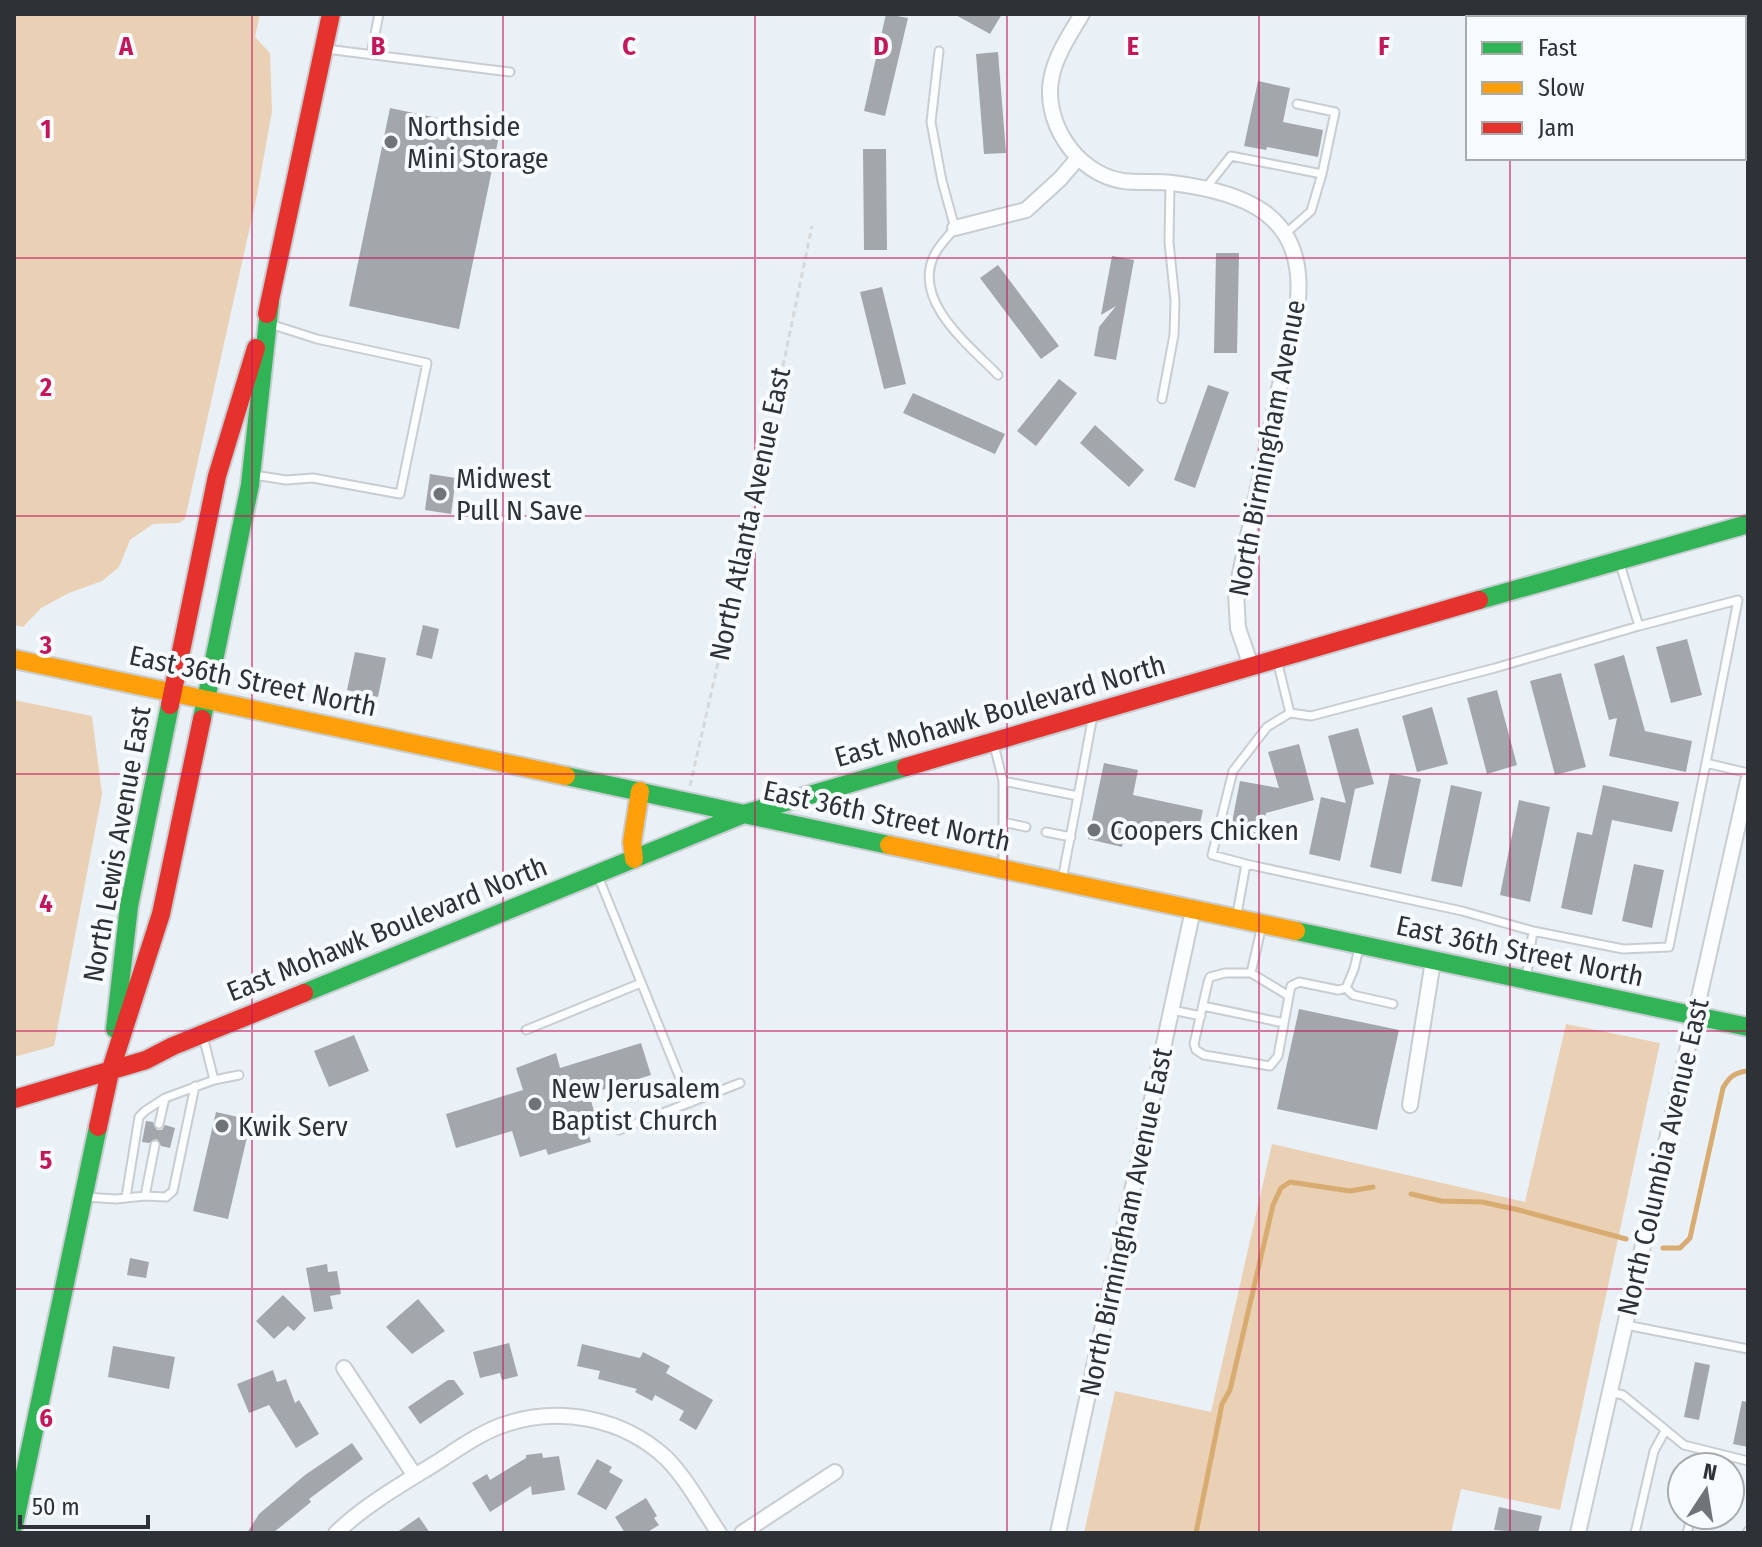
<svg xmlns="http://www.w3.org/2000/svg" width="1762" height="1547" viewBox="0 0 1762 1547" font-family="'Fira Sans Condensed',sans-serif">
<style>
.green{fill:#ead1b5}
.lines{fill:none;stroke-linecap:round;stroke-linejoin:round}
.stream{stroke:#d8ab70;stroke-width:5}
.building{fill:#a3a7ac}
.lane-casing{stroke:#c8cdd2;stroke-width:11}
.street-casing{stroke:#c8cdd2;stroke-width:18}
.fast-casing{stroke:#c8cdd2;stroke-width:22}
.slow-casing{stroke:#c8cdd2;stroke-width:22}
.jam-casing{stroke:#c8cdd2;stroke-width:22}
.path{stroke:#d6d8da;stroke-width:3;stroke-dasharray:6 4;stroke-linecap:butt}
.lane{stroke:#fcfdfe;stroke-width:7}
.street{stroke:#fcfdfe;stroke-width:14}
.fast{stroke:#30b455;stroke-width:18}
.slow{stroke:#ff9f0a;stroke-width:18}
.jam{stroke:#e5322d;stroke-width:18}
.grid{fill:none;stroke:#c2185b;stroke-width:2;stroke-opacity:0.55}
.poi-dot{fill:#6f7479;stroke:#f9fcfe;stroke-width:3}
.labels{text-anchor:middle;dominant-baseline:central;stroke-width:8;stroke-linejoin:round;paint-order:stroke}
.poi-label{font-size:28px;fill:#2e3236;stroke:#f9fcfe;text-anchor:start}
.street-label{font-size:28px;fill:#2e3236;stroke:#f9fcfe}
.grid-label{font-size:26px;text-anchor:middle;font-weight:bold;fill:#c2185b;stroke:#f9fcfe;stroke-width:8;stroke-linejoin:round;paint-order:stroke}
</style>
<rect width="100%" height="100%" fill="#e9f0f6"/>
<path class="green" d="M14,14H260L255,37L270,53L272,111L257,195L185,519L179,523L153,524L130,540L119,567L102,581L69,593L41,608L23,627L14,625Z
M14,700L92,716L102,794L54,1046L14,1057Z
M1566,1024L1660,1043L1560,1510L1461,1489L1451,1533H1084L1115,1391L1211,1412L1272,1144L1525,1202Z"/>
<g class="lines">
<path class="stream" d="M1411,1194L1441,1201L1482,1202L1519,1210L1626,1239
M1663,1248H1680L1690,1238L1723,1088C1729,1077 1735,1072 1748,1071
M1196,1533L1222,1404L1230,1390L1273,1205L1281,1188L1290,1182L1350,1191L1373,1187"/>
</g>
<path class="building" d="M886,14L908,18L885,116L864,111Z
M954,14H1002L990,34Z
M998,52L1006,153L984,154L976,54Z
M1258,81L1290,88L1283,122L1323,130L1318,157L1267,147L1266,150L1244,146Z
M390,108L500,131L459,329L349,306Z
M863,149H886L887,250H864Z
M1216,253H1239L1237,353H1214Z
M1112,256L1134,260L1116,360L1094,356L1099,327L1116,306L1101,315Z
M998,265L1059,346L1041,359L980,278Z
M882,287L906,384L884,389L860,292Z
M1059,379L1077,393L1036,446L1017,431Z
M1208,385L1229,392L1195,488L1174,480Z
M913,393L1005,434L995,454L903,413Z
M1095,425L1144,470L1129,487L1080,443Z
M430,474L456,478L451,514L425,510Z
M423,625L439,629L432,659L416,655Z
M1687,639L1702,695L1671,703L1656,647Z
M355,652L386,658L378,697L347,690Z
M1624,655L1645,731L1692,741L1686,772L1609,756L1617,718L1609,720L1594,664Z
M1561,673L1586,767L1555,775L1530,681Z
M1497,690L1517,765L1487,774L1467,698Z
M1432,707L1448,764L1417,772L1402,716Z
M1358,728L1374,784L1355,789L1340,861L1309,854L1321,797L1346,803L1328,736Z
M1299,744L1314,800L1266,813L1260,844L1229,838L1240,781L1279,788L1268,752Z
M1104,763L1138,770L1133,795L1203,810L1196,841L1126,826L1122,847L1088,839Z
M1390,773L1421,779L1401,874L1370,867Z
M1451,785L1482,792L1462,887L1431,881Z
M1603,785L1679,802L1672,832L1612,820L1592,915L1561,908L1577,832L1592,835Z
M1519,800L1550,807L1530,902L1500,895Z
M1634,864L1664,870L1652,928L1622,921Z
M1299,1009L1399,1030L1377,1130L1277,1109Z
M354,1035L369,1071L329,1087L314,1051Z
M641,1043L651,1075L589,1094L599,1128L588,1132L591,1142L548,1155L546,1149L520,1157L512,1131L456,1148L446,1114L523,1090L516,1068L556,1053L560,1068Z
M216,1112L251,1120L228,1219L193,1211Z
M146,1121L153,1122L157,1130H162L165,1125L175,1128L170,1148L161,1146L157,1139L149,1143L142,1142Z
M130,1258L149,1262L146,1278L127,1275Z
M327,1264L328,1272L337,1271L341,1294L330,1296L333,1309L314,1312L306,1268Z
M283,1295L306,1318L294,1331L288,1326L274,1339L256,1321Z
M418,1299L445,1331L412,1354L386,1327Z
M509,1343L518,1376L502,1380L500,1373L480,1378L473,1352Z
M582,1344L640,1358L643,1352L670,1366L666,1373L713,1400L696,1430L679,1420L684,1411L655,1395L652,1401L635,1392L637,1389L598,1379L600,1371L577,1366Z
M113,1346L175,1357L169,1389L108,1377Z
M1695,1362L1710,1365L1699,1420L1684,1417Z
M273,1370L277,1382L286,1379L295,1403L299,1400L319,1434L296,1448L269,1405L249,1413L237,1384Z
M448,1380H454L464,1394L420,1424L408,1407Z
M1742,1401L1748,1402V1447L1733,1444Z
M352,1443L363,1459L309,1499L311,1502L273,1533H247L259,1514L305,1475Z
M542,1453L543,1458L559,1456L565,1490L532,1495L531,1486L490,1512L472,1483L487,1474L490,1480L526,1458V1455Z
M597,1459L612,1467L609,1472L623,1480L606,1510L577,1494Z
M646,1498L657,1516L654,1518L659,1525L646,1533H625L615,1517Z
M1499,1507L1542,1516L1538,1533L1494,1530Z
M419,1517L430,1533H396Z"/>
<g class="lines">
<defs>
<path id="lane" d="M326,49L510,72
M939,51L931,122L942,181L955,228C948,237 937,247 933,258C914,303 970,346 998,375
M371,54L379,14
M1297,104L1335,112L1322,174
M1205,189L1231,156L1322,174L1311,211L1285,234
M1162,399L1174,335L1175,301L1169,242L1170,183
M254,475L286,480L313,478L400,494L427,363L317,339L270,324
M1639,626L1738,600L1706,763L1748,773
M1277,660L1290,713L1311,716L1495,668L1639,626L1619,561
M994,745L1003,781L1078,796L1062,880
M1003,781V866
M1078,796L1093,715
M1003,822L1026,827
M1046,832L1071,837
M1246,864L1212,855L1233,771L1267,727L1290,713
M598,876L690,1103
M1237,914L1246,864L1462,911L1533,931
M1225,973H1251L1289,996L1278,1056L1270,1066L1204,1055L1196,1050L1194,1044L1208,982L1210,977Z
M1251,973L1262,925
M1526,979L1533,931L1623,949L1669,947L1706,763
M1346,988L1353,995L1393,1004
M1346,988L1354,969L1359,948
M1289,996L1291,986L1299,982L1338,990L1346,988
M1203,1006L1284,1023
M1172,1010L1201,1016
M526,1030L641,983
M203,1036L214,1080L239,1075
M159,1124L165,1098L214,1080
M619,1130L740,1083
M145,1196L166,1197L173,1191L195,1086
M84,1197L116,1199L145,1196L155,1145
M126,1197L139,1117L145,1111L165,1098
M1626,1325L1748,1349
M1609,1392L1623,1395L1684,1445L1748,1461
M1710,1467L1715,1453
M1635,1533L1654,1451L1665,1431
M1687,1533L1692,1515
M1747,1533L1748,1531"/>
<path id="street" d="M1082,14C1071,33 1057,53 1052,75C1041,120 1076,174 1123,181C1139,183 1156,181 1172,183C1244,192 1305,214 1298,299L1236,593L1238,628L1251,666
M955,228L1026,210L1060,179L1078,158
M1410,1105L1433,961
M344,1368L415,1476
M336,1533C365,1505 402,1484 436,1463C458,1449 481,1432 506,1424C560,1406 623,1418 666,1458C687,1479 702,1508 719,1533
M742,1533L835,1472
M1058,1533L1193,910
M1578,1533L1748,781"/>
<path id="fast" d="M1479,600L1748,524
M202,719L250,485L270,302
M566,776L889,845
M1296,931L1748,1027
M304,993L744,814L906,767
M115,1029L129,906L170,705
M14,1525L98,1127"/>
<path id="slow" d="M14,659L566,776
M889,845L1296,931
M634,859L632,842L640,791"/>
<path id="jam" d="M267,314L331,14
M170,705L217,476L256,348
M906,767L1479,600
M14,1099L146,1060L173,1046L304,993
M98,1127L110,1072L161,914L202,719"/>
</defs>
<use href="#lane" class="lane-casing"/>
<use href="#street" class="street-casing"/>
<use href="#fast" class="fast-casing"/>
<use href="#slow" class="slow-casing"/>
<use href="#jam" class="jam-casing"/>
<path class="path" d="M690,786L756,496L812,226"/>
<use href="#lane" class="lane"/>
<use href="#street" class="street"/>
<use href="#fast" class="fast"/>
<use href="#slow" class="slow"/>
<use href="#jam" class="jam"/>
</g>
<path class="grid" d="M252,14V1533M503,14V1533M755,14V1533M1007,14V1533M1259,14V1533M1510,14V18M1510,158V1533M14,258H1748M14,516H1748M14,774H1748M14,1031H1748M14,1289H1748"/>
<g class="poi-dot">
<circle cx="391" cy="142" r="8"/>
<circle cx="440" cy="494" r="8"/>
<circle cx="1094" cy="830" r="8"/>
<circle cx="535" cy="1104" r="8"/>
<circle cx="222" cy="1126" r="8"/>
</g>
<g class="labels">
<g class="poi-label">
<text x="407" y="126">Northside<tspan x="407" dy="32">Mini Storage</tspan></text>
<text x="456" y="478">Midwest<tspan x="456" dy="32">Pull N Save</tspan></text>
<text x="1110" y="830">Coopers Chicken</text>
<text x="551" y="1088">New Jerusalem<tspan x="551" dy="32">Baptist Church</tspan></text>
<text x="238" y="1126">Kwik Serv</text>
</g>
<g class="street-label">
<text transform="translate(1267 448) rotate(-79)">North Birmingham Avenue</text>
<text transform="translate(750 514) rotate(-78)">North Atlanta Avenue East</text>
<text transform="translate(253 681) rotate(12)">East 36th Street North</text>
<text transform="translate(1000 711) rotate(-16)">East Mohawk Boulevard North</text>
<text transform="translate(887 816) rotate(12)">East 36th Street North</text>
<text transform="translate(117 844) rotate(-80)">North Lewis Avenue East</text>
<text transform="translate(387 929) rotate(-22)">East Mohawk Boulevard North</text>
<text transform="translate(1520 951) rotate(12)">East 36th Street North</text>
<text transform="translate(1663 1157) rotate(-77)">North Columbia Avenue East</text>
<text transform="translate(1126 1222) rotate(-78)">North Birmingham Avenue East</text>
</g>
</g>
<g class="grid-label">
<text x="126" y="55">A</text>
<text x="378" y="55">B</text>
<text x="629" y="55">C</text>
<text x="881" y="55">D</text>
<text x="1133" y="55">E</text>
<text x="1384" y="55">F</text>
<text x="46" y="138">1</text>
<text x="46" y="396">2</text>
<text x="46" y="654">3</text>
<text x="46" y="912">4</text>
<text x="46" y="1169">5</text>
<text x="46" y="1427">6</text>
</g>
<rect width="1762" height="1547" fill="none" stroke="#2e3236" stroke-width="32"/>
<rect x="1466" y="16" width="280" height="144" fill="#f9fcfe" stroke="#a8abae" stroke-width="2"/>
<rect x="1482" y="42" width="40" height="12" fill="#30b455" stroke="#a8abae" stroke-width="2"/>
<text x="1538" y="56" font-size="24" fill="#2e3236">Fast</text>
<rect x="1482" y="82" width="40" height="12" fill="#ff9f0a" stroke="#a8abae" stroke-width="2"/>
<text x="1538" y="96" font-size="24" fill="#2e3236">Slow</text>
<rect x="1482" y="122" width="40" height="12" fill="#e5322d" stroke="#a8abae" stroke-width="2"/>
<text x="1538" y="136" font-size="24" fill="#2e3236">Jam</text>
<g transform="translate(1706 1491) rotate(12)"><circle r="38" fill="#f9fcfe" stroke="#a8abae" stroke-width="2"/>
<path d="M0-6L14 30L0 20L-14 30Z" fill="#6f7479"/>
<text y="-12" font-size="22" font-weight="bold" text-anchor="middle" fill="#2e3236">N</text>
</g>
<path d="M20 1515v12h128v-12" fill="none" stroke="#2e3236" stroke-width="4"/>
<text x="32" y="1515" font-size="24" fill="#2e3236" stroke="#f9fcfe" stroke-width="6" paint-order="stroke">50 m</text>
</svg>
